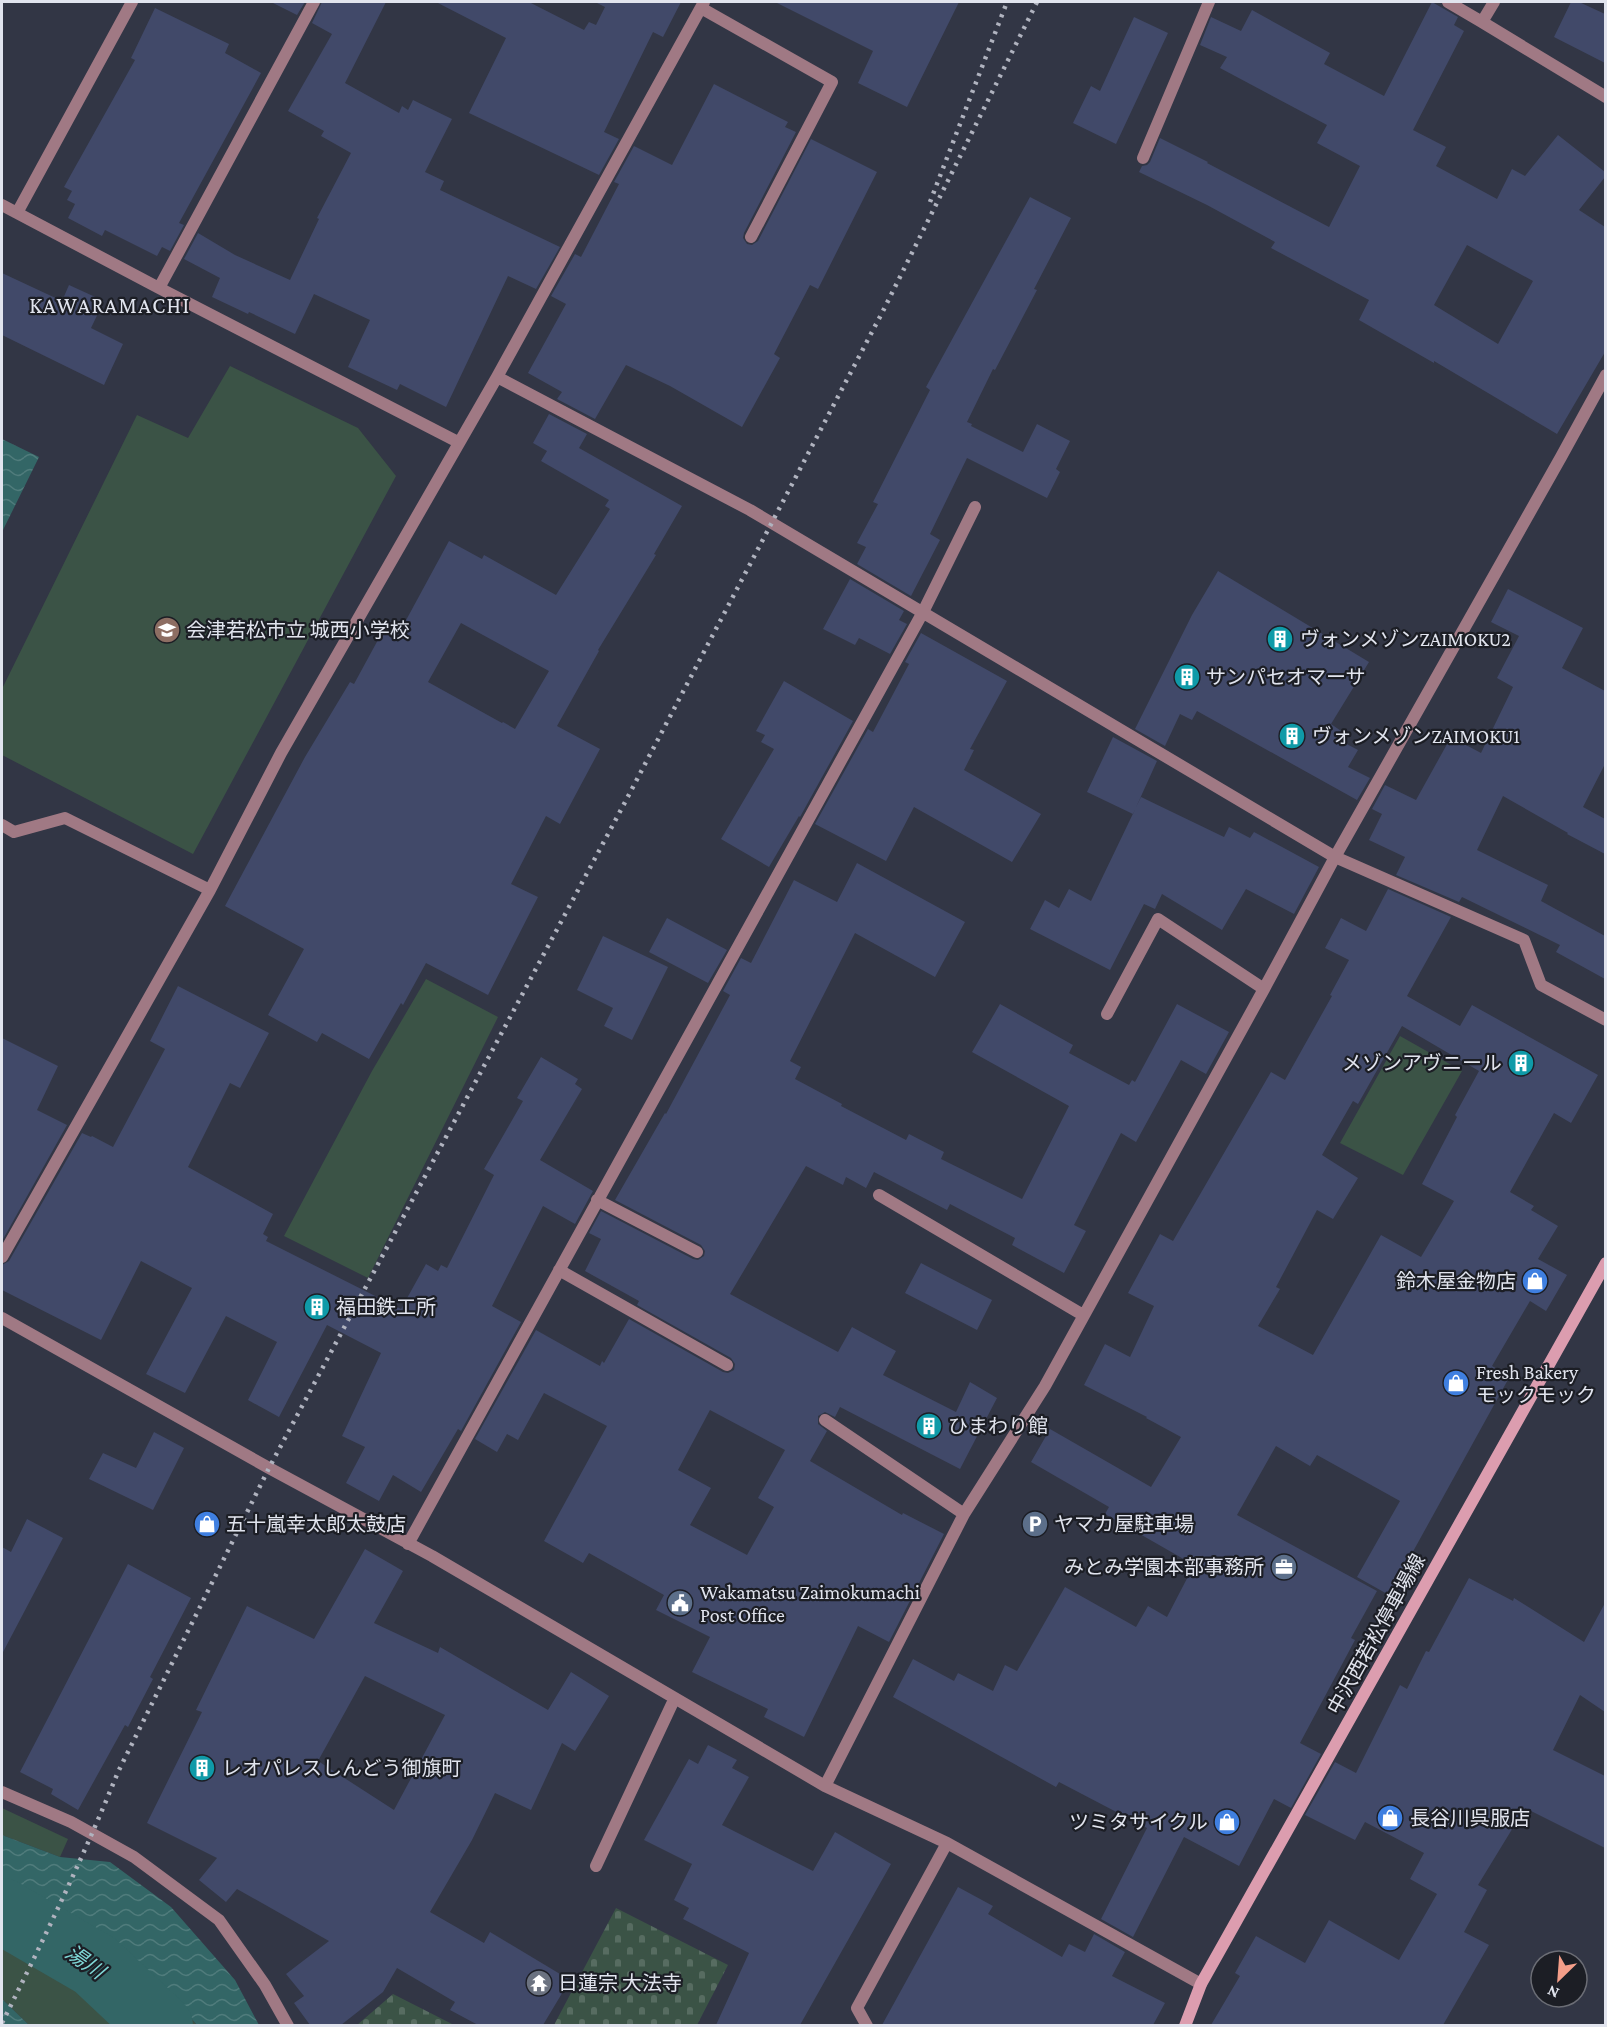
<svg xmlns="http://www.w3.org/2000/svg" width="1607" height="2027" viewBox="0 0 1607 2027" font-family="'Crimson Pro','Noto Sans JP',serif">
<style>
.green{fill:#3b5346}
.cemetery{fill:url(#cemetery-stones)}
.water{fill:url(#water-waves)}
.lines{fill:none;stroke-linecap:round;stroke-linejoin:round}
.river{stroke:#366;stroke-width:66}
.building{fill:#414969;fill-rule:evenodd}
.lane{stroke:#a07984;stroke-width:12}
.street{stroke:#a07984;stroke-width:12}
.secondary{stroke:#dc9daf;stroke-width:12}
.rail{stroke:#b0b3bf;stroke-width:4.5;stroke-dasharray:3 6;stroke-linecap:butt}
.labels{text-anchor:middle;dominant-baseline:central;stroke-width:4.5;stroke-linejoin:round;paint-order:stroke}
.poi-label{font-size:20px;fill:#e1e4ee;stroke:#1c1e25;text-anchor:start}
.street-label{font-size:20px;fill:#e1e4ee;stroke:#1c1e25}
.water-label{font-size:21px;font-style:italic;fill:#7fd7d6;stroke:#1c1e25}
.quarter-label{font-size:22px;letter-spacing:1.5px;fill:#e1e4ee;stroke:#1c1e25}
</style>
<defs>
<pattern id="cemetery-stones" width="16" height="16" patternUnits="userSpaceOnUse" patternTransform="scale(1.5)"><rect width="16" height="16" fill="#3b5346"/><path d="M2 7V4a2 2 0 0 1 4 0v3zM10 15v-3a2 2 0 0 1 4 0v3z" fill="#576c61"/></pattern>
<pattern id="water-waves" width="16" height="10" patternUnits="userSpaceOnUse" patternTransform="scale(1.5)"><rect width="16" height="10" fill="#366"/><path d="M0 5q4-4 8 0t8 0" fill="none" stroke="#507c7c"/></pattern>
</defs>
<rect width="100%" height="100%" fill="#323645"/>
<path class="green" d="M230,366L358,428L396,476L193,854L2,755V689L137,415L188,438Z
M426,979L498,1017L368,1278L284,1236L372,1071Z
M1400,1036L1462,1071L1403,1175L1340,1143Z
M2,1808L68,1839L60,1857L2,1835Z
M2,1882L41,1897L76,1929L130,1962L190,2017L197,2025H29L2,1999Z"/>
<path class="cemetery" d="M616,1908L728,1965L697,2025H554Z
M393,1994L454,2025H357Z"/>
<path class="water" d="M2,439L39,457L2,532Z
M2,1835L60,1857L110,1862L171,1907L235,1980L259,2025H197L190,2017L130,1962L76,1929L41,1897L2,1882Z
M2,1999L29,2025H30H2Z"/>
<g class="lines">
<path class="river" d="M2,1911L95,1965L160,2026"/>
</g>
<path class="building" d="M271,2H305L297,15Z
M322,2H386L345,83L399,113L402,106L408,110L413,100L452,119L425,172L444,181L440,190L560,247L536,289L508,276L446,407L400,384L397,390L348,367L370,320L314,294L295,334L249,312L248,314L212,297L220,278L184,259L198,233L235,255L290,280L319,219L317,218L351,153L321,136L324,131L288,111L332,34L312,23Z
M436,2H529L584,30L589,22L596,25L605,7L595,2H681L663,37L653,32L604,132L619,139L599,175L469,113L506,38Z
M775,2H959L907,107L858,83L873,51Z
M1432,2L1458,17L1454,25L1464,31L1413,130L1446,147L1436,166L1497,199L1512,169L1525,176L1558,135L1605,172V177L1579,210L1605,227V352L1557,434L1434,361V363L1359,320L1369,300L1271,248L1275,242L1207,205L1139,172L1142,166L1147,165L1150,162L1160,138L1208,162L1207,163L1329,227L1360,166L1317,143L1327,125L1220,68L1227,57L1200,45L1211,17L1241,31L1252,10L1330,53L1324,64L1384,96ZM1467,245L1533,281L1498,344L1434,305Z
M1571,2H1579L1605,14V63L1554,37Z
M155,8L229,44L225,53L261,73L179,223L184,225L170,251L162,247L157,256L105,230L102,236L68,218L75,204L67,200L72,191L64,187L135,60L131,58Z
M1134,17L1168,33L1116,144L1073,123L1091,86L1100,91Z
M714,84L788,122L785,127L796,132L744,233L743,238L747,244L752,245L758,241L811,139L877,172L818,289L810,285L774,354L780,358L742,427L670,386L626,365L595,419L557,399L562,392L528,373L566,304L551,296L575,254L581,257L619,184L614,182L634,146L672,165Z
M1030,197L1071,218L1034,289L1037,290L995,370L993,369L967,422L972,424L971,426L1023,452L1037,424L1070,441L1056,469L1060,472L1047,498L967,458L930,534L940,540L911,596L857,564L866,547L857,543L878,504L873,502L930,390L926,387Z
M2,273L62,301L69,285L104,301L91,328L123,344L104,385L2,335Z
M549,414L587,434L579,448L682,506L654,554L656,555L598,650L599,651L557,726L600,749L560,824L546,816L511,884L538,897L488,995L426,963L403,1005L401,1003L369,1059L322,1033L317,1042L268,1015L304,949L225,906L305,757L350,682L354,684L385,627L398,635L449,541L482,559L484,555L556,595L610,509L605,506L609,500L541,461L547,451L533,443ZM461,623L549,671L515,729L503,722L502,723L428,682Z
M1218,571L1369,662L1331,724L1344,733L1339,740L1358,750L1348,767L1370,778L1357,800L1197,711L1192,720L1180,714L1165,746L1135,729L1192,615Z
M850,579L904,611L899,620L907,624L890,654L859,638L855,645L823,629Z
M1508,589L1583,628L1562,668L1605,691V764L1583,807L1605,819V854L1567,834L1568,833L1503,796L1477,850L1548,885L1541,901L1605,936V979L1556,952L1560,945L1462,897L1459,902L1396,875L1405,857L1369,840L1382,814L1372,809L1385,785L1416,800L1451,737L1481,753L1513,687L1497,678L1519,636L1491,622Z
M921,633L1007,681L970,749L974,750L964,770L1041,814L1012,862L914,807L886,861L815,824L868,729L873,732L909,664L905,662Z
M784,681L853,721L800,817L799,816L769,867L721,839L774,749L761,742L765,735L756,731Z
M1113,737L1157,761L1133,814L1087,792Z
M1141,797L1224,837L1229,827L1250,838L1254,832L1319,867L1294,914L1246,889L1222,930L1162,894L1155,909L1144,904L1110,970L1030,929L1045,900L1059,908L1069,889L1091,901Z
M857,863L965,922L935,977L855,933L790,1061L801,1067L795,1079L842,1104L841,1106L906,1140L909,1134L944,1152L941,1159L1022,1199L1069,1106L972,1052L1000,1004L1073,1045L1069,1053L1129,1085L1132,1080L1135,1082L1177,1004L1229,1032L1206,1074L1181,1060L1136,1142L1121,1133L1074,1225L1086,1231L1064,1273L1012,1245L1015,1238L950,1204L947,1210L874,1172L866,1188L846,1177L843,1185L806,1166L730,1294L838,1352L852,1327L896,1351L883,1375L956,1412L970,1382L997,1398L960,1469L840,1407L835,1417L825,1412L818,1416V1424L827,1431L810,1461L902,1515L903,1513L944,1534L889,1642L858,1626L804,1737L764,1717L768,1709L692,1672L710,1637L656,1610L664,1595L589,1553L583,1563L544,1541L607,1426L544,1393L518,1440L507,1434L497,1452L475,1439L536,1330L600,1366L602,1361L604,1363L629,1319L723,1372L728,1373L734,1370L735,1364L731,1358L637,1305L639,1301L585,1271L601,1239L589,1233L601,1211L693,1259L698,1260L704,1256L705,1251L701,1245L615,1200L665,1113L666,1114L730,995L723,991L741,958L751,963L794,880L837,902ZM710,1410L785,1450L758,1498L774,1507L747,1555L690,1525L711,1488L678,1470Z
M1388,889L1451,917L1407,996L1460,1026L1472,1005L1598,1075L1571,1123L1554,1113L1510,1192L1534,1206L1531,1210L1558,1226L1538,1259L1567,1275L1546,1311L1530,1301L1492,1366L1510,1376L1389,1595L1357,1577L1400,1501L1317,1455L1310,1466L1276,1446L1237,1515L1377,1591L1351,1638L1355,1640L1300,1743L1321,1754L1291,1808L1274,1799L1239,1866L1184,1837L1133,1937L1101,1919L1147,1828L1059,1782L1056,1787L893,1697L913,1659L954,1681L958,1673L993,1691L1005,1665L1017,1671L1065,1587L1136,1627L1148,1606L1167,1617L1194,1565L1105,1514L1109,1507L1031,1462L1050,1429L1151,1487L1181,1437L1146,1418L1147,1417L1084,1385L1105,1344L1130,1357L1154,1306L1128,1293L1160,1234L1173,1241L1271,1072L1285,1080L1332,996L1330,995L1349,960L1325,948L1341,918L1366,931ZM1402,1026L1479,1071L1455,1115L1457,1117L1422,1184L1454,1201L1421,1257L1381,1235L1313,1355L1258,1326L1280,1289L1276,1287L1317,1210L1333,1219L1358,1178L1322,1155L1353,1101L1358,1104Z
M667,918L727,950L708,983L649,952Z
M603,936L668,967L632,1040L604,1026L613,1008L577,990Z
M178,986L269,1033L240,1088L230,1083L188,1167L273,1214L263,1234L268,1237L266,1241L401,1309L426,1264L438,1271L441,1265L447,1268L494,1175L484,1169L523,1101L517,1098L541,1057L578,1079L575,1084L582,1089L540,1160L593,1191L575,1224L543,1206L492,1306L521,1322L461,1431L458,1429L421,1492L393,1475L379,1501L346,1483L365,1447L342,1436L381,1353L327,1325L279,1417L248,1400L277,1342L226,1316L185,1393L146,1374L192,1288L141,1261L101,1340L2,1290V1265L9,1261L82,1133L91,1137L92,1136L113,1147L165,1049L150,1041Z
M2,1038L58,1066L37,1110L67,1125L2,1241Z
M921,1263L992,1300L977,1330L905,1293Z
M154,1432L184,1448L153,1510L89,1479L103,1453L136,1468Z
M27,1519L63,1538L2,1654V1547L11,1552Z
M365,1549L403,1571L374,1623L438,1653L440,1647L548,1710L571,1672L609,1696L575,1751L562,1743L531,1810L495,1793L472,1840L430,1912L484,1943L490,1932L570,1980L543,2025H478L450,2010L455,2002L397,1968L383,1992L341,2025H310L294,2003L304,1996L286,1974L329,1941L237,1889L226,1902L199,1880L217,1858L147,1823L202,1712L196,1710L247,1606L314,1639ZM365,1676L445,1715L394,1810L318,1761Z
M128,1564L191,1598L150,1677L153,1679L128,1727L125,1725L78,1810L51,1794L53,1789L20,1772Z
M1469,1578L1513,1601L1514,1598L1584,1642L1605,1603V1712L1580,1695L1553,1750L1605,1776V1848L1525,1808L1478,1885L1487,1890L1464,1932L1489,1945L1443,2025H1211L1240,1976L1235,1973L1256,1936L1305,1963L1329,1920L1399,1960L1437,1894L1410,1879L1424,1853L1365,1822L1355,1840L1305,1815L1335,1762L1356,1773L1400,1685L1407,1689L1426,1651L1429,1652Z
M708,1745L737,1760L732,1768L749,1777L722,1825L813,1871L835,1832L891,1864L800,2025H716L749,1953L683,1919L689,1908L674,1900L692,1864L644,1840L689,1759L698,1764Z
M958,1887L993,1906L988,1914L1062,1957L1069,1944L1085,1952L1094,1934L1125,1952L1112,1976L1165,2003L1153,2025H882Z"/>
<g class="lines">
<path class="lane" d="M596,1866L672,1704"/>
<path class="street" d="M1448,2L1482,22L1494,2
M701,8L832,82L751,237
M1482,22L1606,97
M1143,158L1209,2
M2,205L159,288L458,442
M17,213L132,2
M159,288L314,2
M497,377L750,510L1335,857L1524,940L1541,985L1606,1020
M2,825L14,832L65,818L210,890
M1107,1014L1158,919L1264,989
M879,1195L1083,1315
M597,1200L697,1252
M2,1257L210,890L281,753L497,377L704,2
M559,1270L727,1365
M2,1318L269,1468L432,1556L825,1786L947,1843L1201,1984
M825,1420L964,1514
M408,1544L923,612L975,507
M825,1786L964,1514L1045,1386L1264,989L1335,857L1561,457L1606,375
M2,1792L71,1822L134,1857L219,1920L265,1985L288,2026
M867,2026L857,2008L947,1843"/>
<path class="secondary" d="M1185,2026L1201,1984L1606,1263"/>
<path class="rail" d="M930,202L1007,2
M2,2023C43,1941 83,1858 118,1772L269,1468L623,806L883,311L1037,2"/>
</g>
<defs>
<symbol id="school-disc" viewBox="-11 -11 22 22"><circle r="9.5" fill="#8d6e63" stroke="#1c1e25"/><path d="M0-5L7-2L0 1L-7-2ZM-4 1L0 2.5L4 1V4Q0 6-4 4Z" fill="#fff"/></symbol>
<symbol id="building-disc" viewBox="-11 -11 22 22"><circle r="9.5" fill="#0f9aa8" stroke="#1c1e25"/><path d="M-4-6H4V6H1V3H-1V6H-4ZM-2.5-4.3h1.7v1.8h-1.7ZM.8-4.3h1.7v1.8H.8ZM-2.5-1h1.7V.8h-1.7ZM.8-1h1.7V.8H.8Z" fill="#fff"/></symbol>
<symbol id="shop-disc" viewBox="-11 -11 22 22"><circle r="9.5" fill="#3f7fe0" stroke="#1c1e25"/><path d="M-5-2.5h2.3a2.7 3.5 0 0 1 5.4 0H5L5.5 6h-11ZM-1.5-2.5h3a1.5 2.3 0 0 0-3 0Z" fill="#fff"/></symbol>
<symbol id="parking-disc" viewBox="-11 -11 22 22"><circle r="9.5" fill="#5c6f8a" stroke="#1c1e25"/><path d="M-3.5-5.5H1a3.5 3.5 0 0 1 0 7H-1V5.5H-3.5ZM-1-3.4V-.6H.8a1.4 1.4 0 0 0 0-2.8Z" fill="#fff"/></symbol>
<symbol id="office-disc" viewBox="-11 -11 22 22"><circle r="9.5" fill="#5c6f8a" stroke="#1c1e25"/><path d="M-6-3h4V-5.5h4V-3h4V5H-6ZM-1-4.5V-3h2v-1.5ZM-6 0V1H6V0Z" fill="#fff"/></symbol>
<symbol id="civic-disc" viewBox="-11 -11 22 22"><circle r="9.5" fill="#5c6f8a" stroke="#1c1e25"/><path d="M-.6-6.5H3V-4.5H.6V-3L4-1V1h2V6H-6V1h2V-1L-.6-3ZM-1.2 2.5V6h2.4V2.5Z" fill="#fff"/></symbol>
<symbol id="temple-disc" viewBox="-11 -11 22 22"><circle r="9.5" fill="#6b7280" stroke="#1c1e25"/><path d="M0-6L5-2H3V0L6.5 2.5H4V6H1.5V3h-3V6H-4V2.5H-6.5L-3 0V-2H-5Z" fill="#fff"/></symbol>
</defs>
<g fill-rule="evenodd">
<use href="#school-disc" x="152" y="615" width="30" height="30"/>
<use href="#building-disc" x="1265" y="624" width="30" height="30"/>
<use href="#building-disc" x="1172" y="662" width="30" height="30"/>
<use href="#building-disc" x="1277" y="721" width="30" height="30"/>
<use href="#building-disc" x="1506" y="1048" width="30" height="30"/>
<use href="#shop-disc" x="1520" y="1266" width="30" height="30"/>
<use href="#building-disc" x="302" y="1292" width="30" height="30"/>
<use href="#shop-disc" x="1441" y="1368" width="30" height="30"/>
<use href="#building-disc" x="914" y="1411" width="30" height="30"/>
<use href="#shop-disc" x="192" y="1509" width="30" height="30"/>
<use href="#parking-disc" x="1020" y="1509" width="30" height="30"/>
<use href="#office-disc" x="1269" y="1552" width="30" height="30"/>
<use href="#civic-disc" x="665" y="1588" width="30" height="30"/>
<use href="#building-disc" x="187" y="1753" width="30" height="30"/>
<use href="#shop-disc" x="1375" y="1803" width="30" height="30"/>
<use href="#shop-disc" x="1212" y="1807" width="30" height="30"/>
<use href="#temple-disc" x="524" y="1968" width="30" height="30"/>
</g>
<g class="labels">
<g class="poi-label">
<text x="186" y="630">会津若松市立 城西小学校</text>
<text x="1300" y="639">ヴォンメゾンZAIMOKU2</text>
<text x="1206" y="677">サンパセオマーサ</text>
<text x="1312" y="736">ヴォンメゾンZAIMOKU1</text>
<text x="1502" y="1063" text-anchor="end">メゾンアヴニール</text>
<text x="1516" y="1281" text-anchor="end">鈴木屋金物店</text>
<text x="336" y="1307">福田鉄工所</text>
<text x="1476" y="1372">Fresh Bakery<tspan x="1476" dy="23">モックモック</tspan></text>
<text x="948" y="1426">ひまわり館</text>
<text x="226" y="1524">五十嵐幸太郎太鼓店</text>
<text x="1054" y="1524">ヤマカ屋駐車場</text>
<text x="1264" y="1567" text-anchor="end">みとみ学園本部事務所</text>
<text x="700" y="1592">Wakamatsu Zaimokumachi<tspan x="700" dy="23">Post Office</tspan></text>
<text x="222" y="1768">レオパレスしんどう御旗町</text>
<text x="1410" y="1818">長谷川呉服店</text>
<text x="1208" y="1822" text-anchor="end">ツミタサイクル</text>
<text x="558" y="1983">日蓮宗 大法寺</text>
</g>
<g class="street-label">
<text transform="translate(1376 1634) rotate(-61)">中沢西若松停車場線</text>
</g>
<g class="water-label">
<text transform="translate(85 1962) rotate(35)">湯川</text>
</g>
<g class="quarter-label">
<text x="110" y="305">KAWARAMACHI</text>
</g>
</g>
<rect width="1607" height="2027" fill="none" stroke="#e1e4ee" stroke-width="6"/>
<g transform="translate(1559 1979) rotate(205)"><circle r="28" fill="#1c1e25" stroke="#6b6d75" stroke-width="1.5"/>
<path d="M0-4.5L10 22L0 15L-10 22Z" fill="#f49e89"/>
<text y="-9" font-size="16" font-weight="bold" text-anchor="middle" fill="#e1e4ee">N</text>
</g>
</svg>
